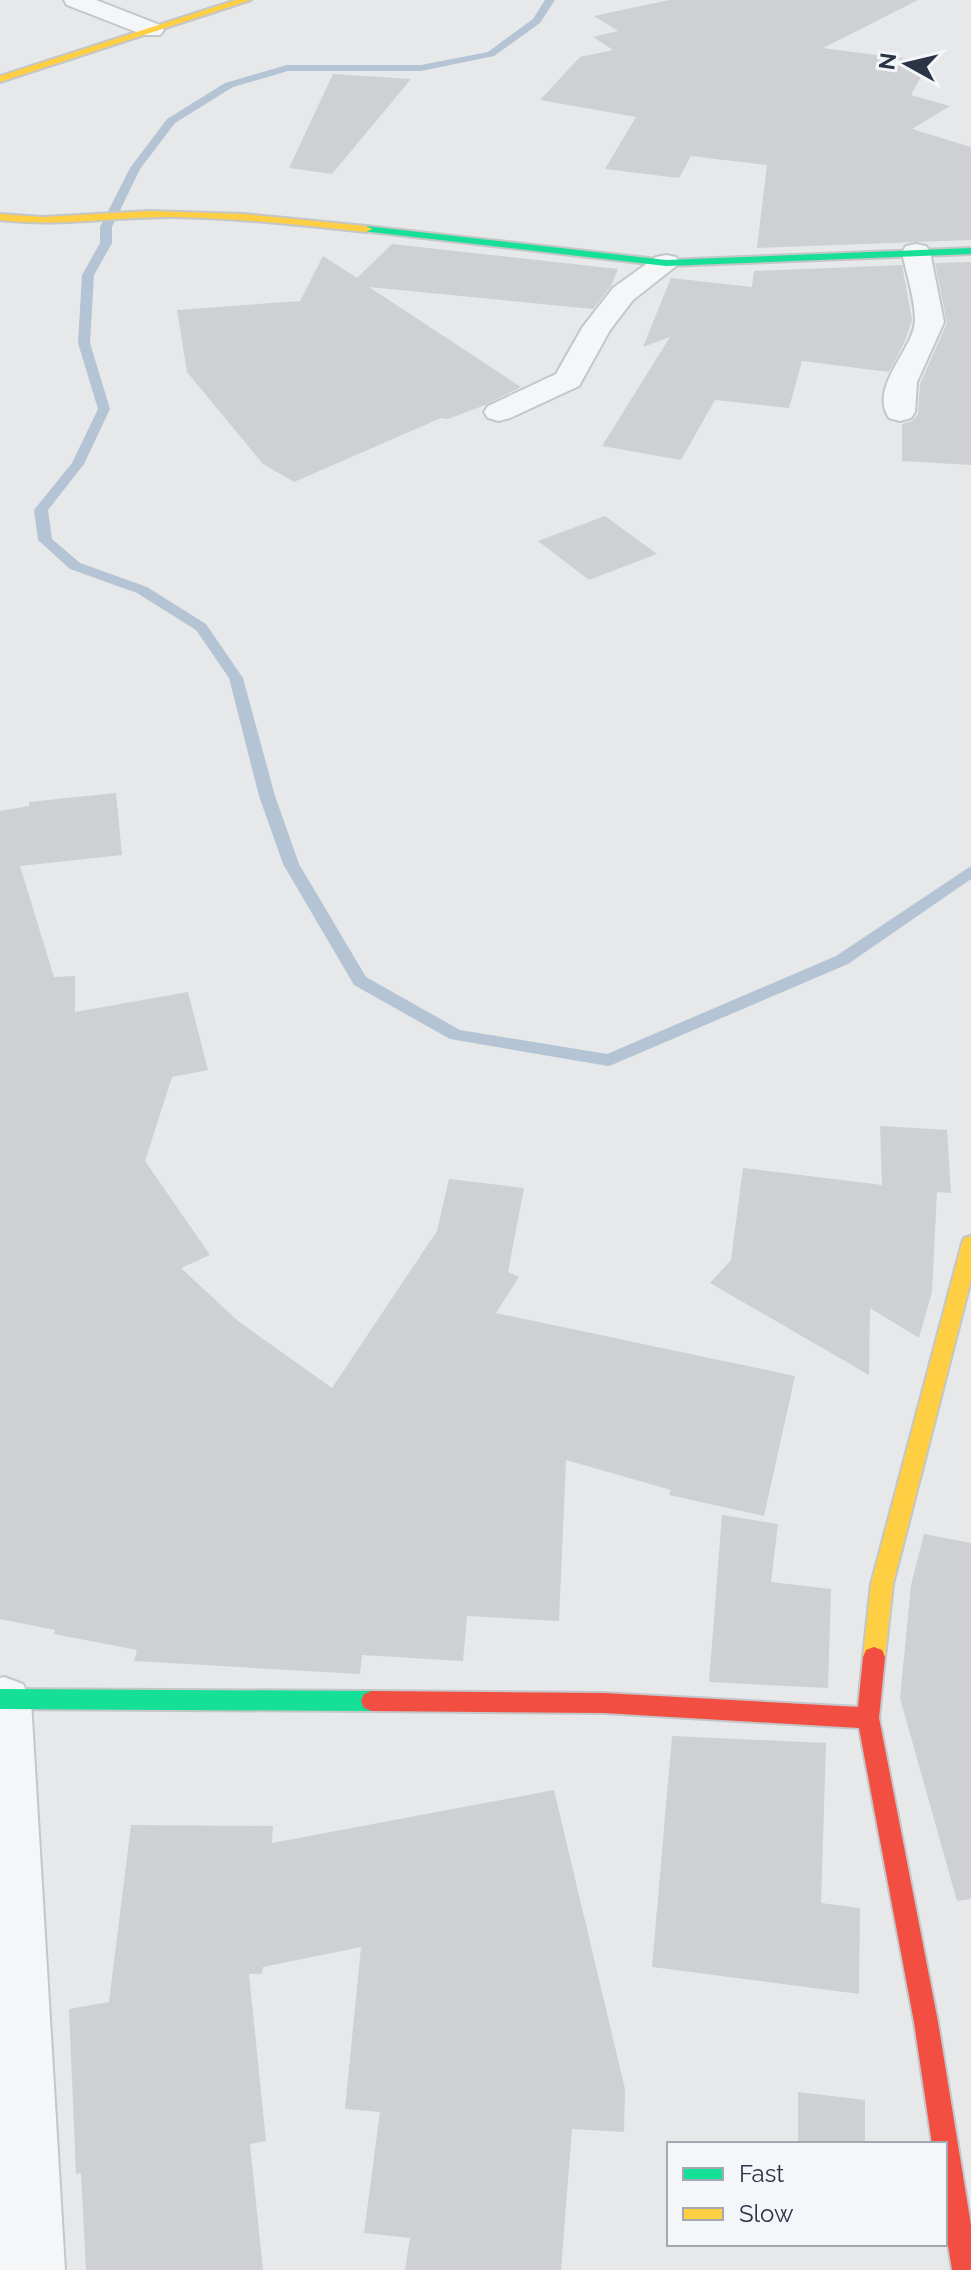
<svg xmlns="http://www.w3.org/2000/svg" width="971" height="2270" viewBox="0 0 971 2270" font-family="Raleway,sans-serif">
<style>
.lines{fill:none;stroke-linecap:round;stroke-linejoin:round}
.stream{fill:#b4c4d5;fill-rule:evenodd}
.building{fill:#ced0d3}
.street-casing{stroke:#c4c6c8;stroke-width:4}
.fast-casing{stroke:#c4c6c8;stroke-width:4}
.slow-casing{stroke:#c4c6c8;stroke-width:4}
.jam-casing{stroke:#c4c6c8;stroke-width:4}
.street{fill:#f5f6f7;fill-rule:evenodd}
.fast{fill:#16e098;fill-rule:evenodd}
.slow{fill:#ffcf43;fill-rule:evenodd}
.jam{fill:#f24e42;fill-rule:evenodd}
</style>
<rect width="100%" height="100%" fill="#e6e8ea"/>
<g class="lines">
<path class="stream" d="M545,0H555L540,23L494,56L421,71H288L233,87L175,123L140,169L112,227V243L94,275L90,343L110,409L84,464L48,510L52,539L80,563L147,587L206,624L243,678L275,796L299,864L366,977L460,1030L607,1054L836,956L971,866V879L848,964L614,1064L608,1066L450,1039L354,985L283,864L259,796L229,678L196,630L137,593L70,569L38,540L34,510L72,463L98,409L78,343L82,275L100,243V227L130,168L167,119L225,83L287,65H421L488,52L533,19Z"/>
</g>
<path class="building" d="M669,0H918L823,48L929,62L911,95L950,106L912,129L971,147V240L757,248L767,165L691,156L679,178L605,169L636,117L540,100L580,57L613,50L593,37L618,31L594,16Z
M333,74L411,79L332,174L289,168Z
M392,244L618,269L611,286L593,309L369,287L521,387L485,405L448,419L441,418L294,482L263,464L187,372L177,310L300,301L323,256L357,278Z
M971,262V465L902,461V424L912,421L918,414L920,384L947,323L935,263Z
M902,265L912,320L905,341L889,372L802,361L789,408L715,400L681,460L602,446L670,337L643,347L671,278L752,287L754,271Z
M605,516L657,554L589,580L538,541Z
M116,793L122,855L20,866L54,977L75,976V1012L188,992L208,1070L172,1077L145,1161L210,1255L181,1268L238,1321L332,1388L437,1231L449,1179L524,1188L508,1272L519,1277L496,1313L795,1376L764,1516L669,1495L671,1490L566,1460L559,1621L467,1616L463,1661L362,1655L360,1674L134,1661L137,1650L54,1634L55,1630L0,1619V811L29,806V802Z
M880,1126L947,1130L951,1193L937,1192L932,1292L919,1338L870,1308L869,1375L710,1283L731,1260L743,1168L882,1185Z
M722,1515L778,1524L771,1582L831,1589L828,1688L709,1682Z
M924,1534L971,1543V1899L957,1901L900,1698L911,1585Z
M672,1736L826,1743L821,1903L860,1908L859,1994L652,1967Z
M554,1790L625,2089L624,2132L572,2129L561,2270H405L410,2238L364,2233L380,2112L345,2109L361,1947L263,1967L262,1974H249L266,2141L250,2144L263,2270H86L81,2173L76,2174L69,2009L109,2002L131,1825L273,1826L272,1843Z
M798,2092L865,2100V2144H798Z"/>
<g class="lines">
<defs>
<path id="street" d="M64,0H96L160,25L164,30L160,35H144L67,5Z
M916,244L926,246L930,252L944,322L917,382L915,412L911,418L900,421L889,418C868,387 915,348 915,320C915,298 906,273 902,252L906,246Z
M666,255L676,257L680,263L633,300L610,330L579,386L510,418L499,421L488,418L484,412L488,406L556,374L582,328L613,288L656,257Z
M4,1677L23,1684L31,1701L65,2270H0V1678Z"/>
<path id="fast" d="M366,226L666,260L971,248V254L666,266L362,231V227Z
M0,1689L372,1691L380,1694L383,1701L380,1708L372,1711L0,1709Z"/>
<path id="slow" d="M236,0H251L0,82V76Z
M149,211L244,214L366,226L372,229L366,232C301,225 236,218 171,217C114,217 57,227 0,220V214L43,217Z
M971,1236V1280L893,1584L885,1657L882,1664L874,1667L866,1664L863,1657L871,1584L962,1243L964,1238Z"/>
<path id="jam" d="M874,1647L882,1650L885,1657L879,1718L938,2022L971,2225V2270H952L945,2226V2144H932L914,2022L859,1728L604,1713L372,1711L364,1708L361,1701L364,1694L372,1691L604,1693L858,1707L863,1657L866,1650Z"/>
</defs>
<use href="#street" class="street-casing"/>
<use href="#fast" class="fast-casing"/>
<use href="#slow" class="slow-casing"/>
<use href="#jam" class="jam-casing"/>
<use href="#street" class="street"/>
<use href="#fast" class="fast"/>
<use href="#slow" class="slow"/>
<use href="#jam" class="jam"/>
</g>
<rect x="667" y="2142" width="280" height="104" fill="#f4f6f9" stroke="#a4a8b1" stroke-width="2"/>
<rect x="683" y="2168" width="40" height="12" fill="#16e098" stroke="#a4a8b1" stroke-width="2"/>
<text x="739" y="2182" font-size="24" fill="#2b3445">Fast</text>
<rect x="683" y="2208" width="40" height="12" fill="#ffcf43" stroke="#a4a8b1" stroke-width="2"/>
<text x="739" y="2222" font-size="24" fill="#2b3445">Slow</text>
<g transform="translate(907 64) rotate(278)" stroke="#f4f6f9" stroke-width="6" paint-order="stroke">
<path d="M0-6L14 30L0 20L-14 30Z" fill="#2b3445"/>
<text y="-12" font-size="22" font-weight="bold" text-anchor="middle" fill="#2b3445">N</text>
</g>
</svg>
